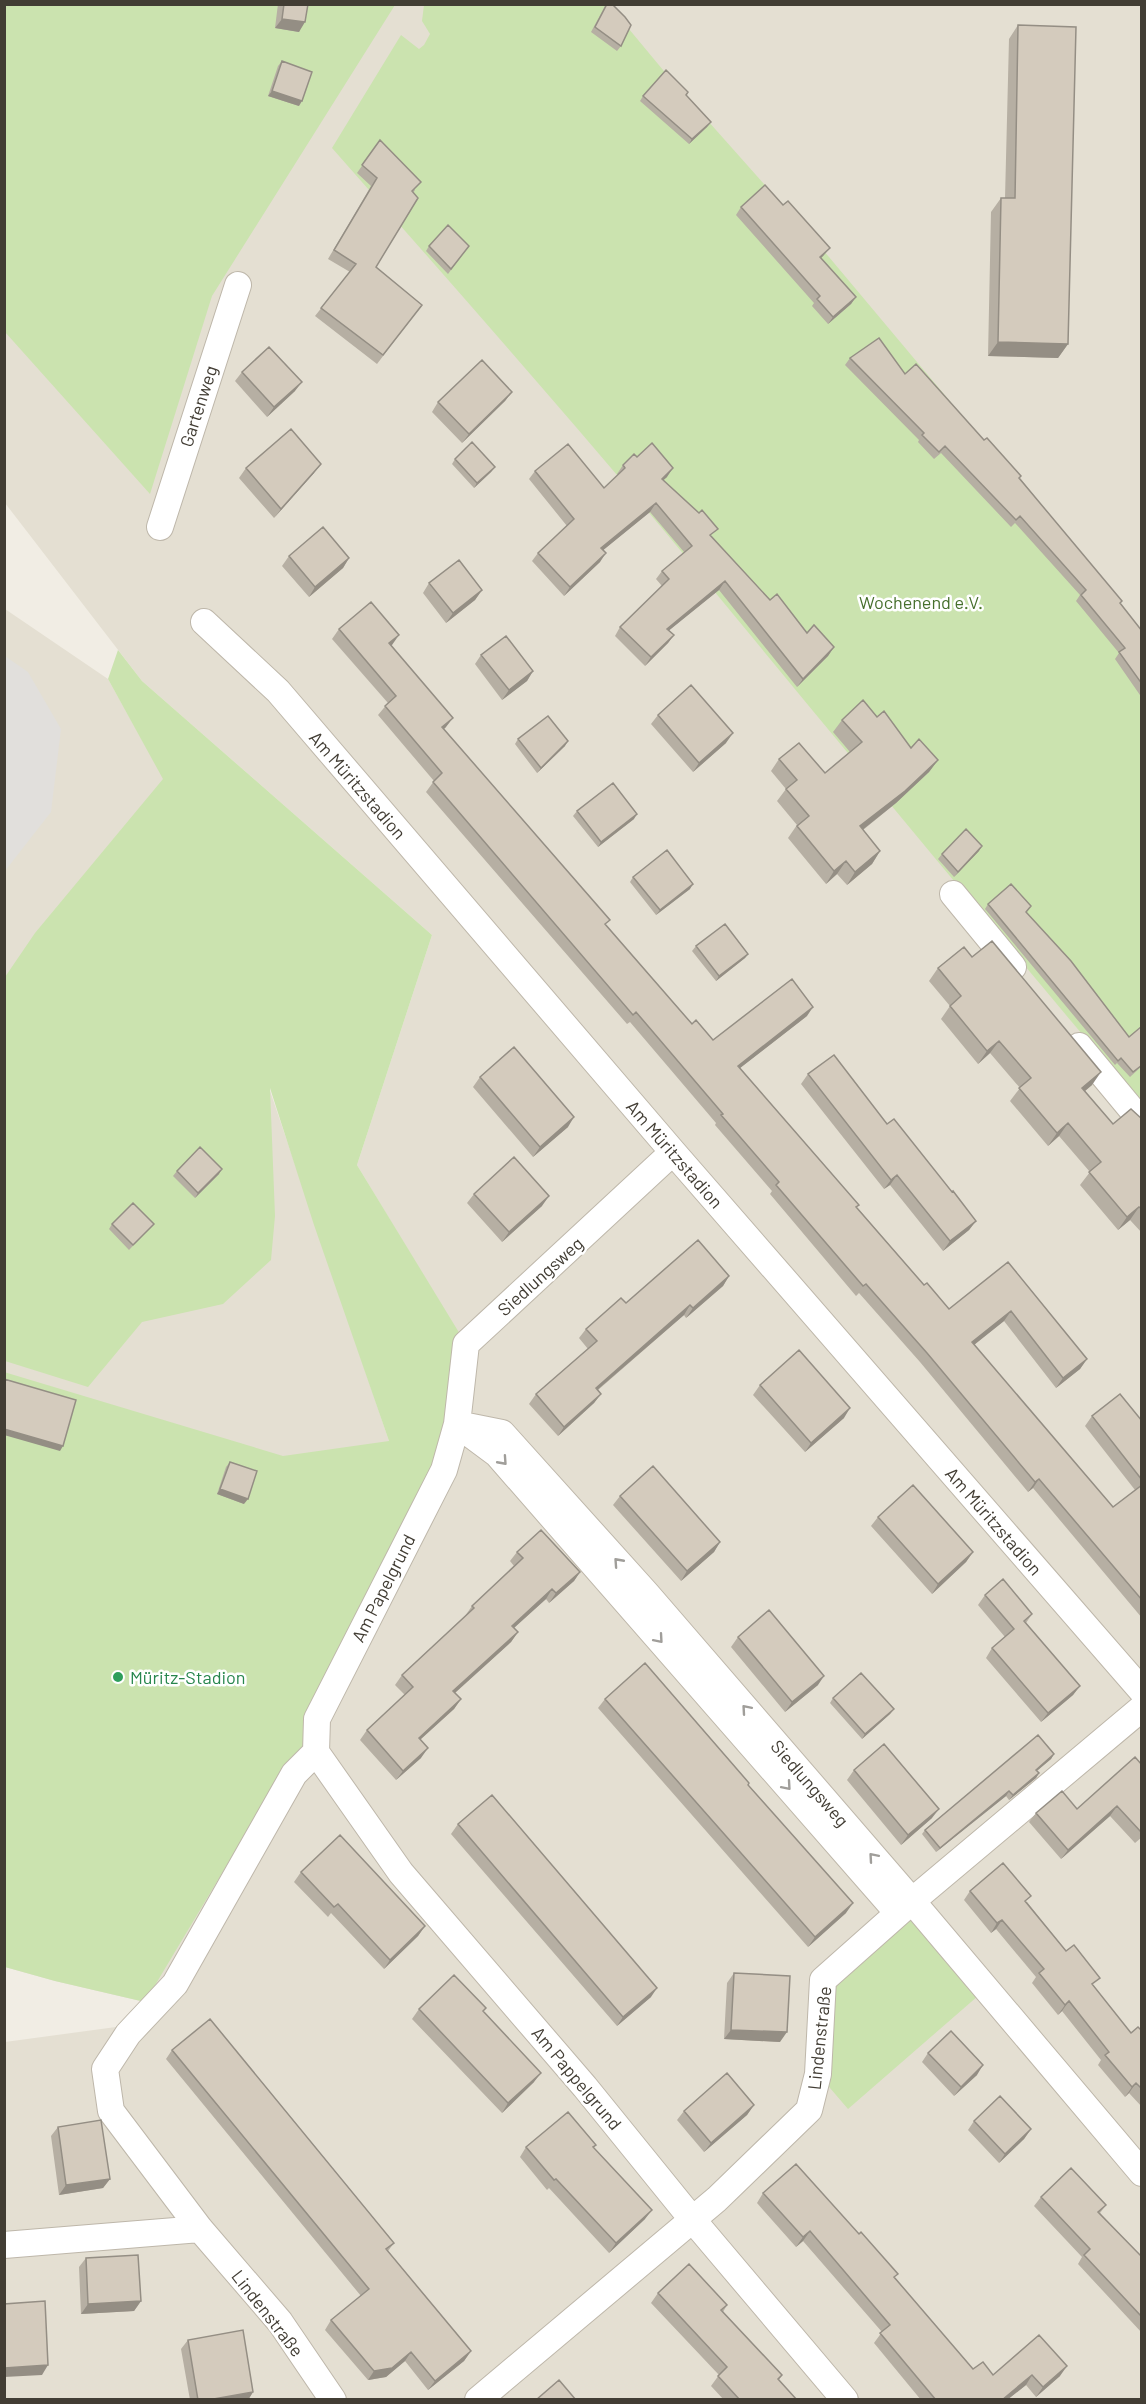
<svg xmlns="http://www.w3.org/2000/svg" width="1146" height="2404" viewBox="0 0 1146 2404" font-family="Barlow,sans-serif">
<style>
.residential{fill:#e4dfd2}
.green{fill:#cbe3af}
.parking{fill:#e1dfdc}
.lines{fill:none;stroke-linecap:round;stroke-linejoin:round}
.minor-casing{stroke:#beb7aa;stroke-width:28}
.minor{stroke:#fff;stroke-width:26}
.wall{fill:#b6afa3}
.shaded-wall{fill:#948e84}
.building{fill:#d4cbbd;stroke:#948e84;stroke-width:1.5}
.oneway{stroke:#a09e9a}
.leisure-dot{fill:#2e9e5b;stroke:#fff;stroke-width:2}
.labels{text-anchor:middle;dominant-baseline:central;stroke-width:5;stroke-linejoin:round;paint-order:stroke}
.street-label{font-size:18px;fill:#423d34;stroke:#fff}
.park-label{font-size:18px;fill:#466f2c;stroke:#fff}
.leisure-label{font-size:18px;fill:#27864d;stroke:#fff;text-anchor:start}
</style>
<rect width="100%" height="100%" fill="#f1ede4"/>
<path class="residential" d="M5,5H1141V2399H5V2042L116,2027L145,2002L55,1981L5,1967V609L108,679L164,779L389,1441L465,1344L357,1165L432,935L142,681L5,503Z"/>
<path class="green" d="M4,5H395L212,296L150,494L5,332Z
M424,5H609L668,76L829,257L974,430L1141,638V1104C981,915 824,724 666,533C557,403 444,275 332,148L401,35L419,49L424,45L430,34L422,21Z
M118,650L142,681L432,935L357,1165L466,1344L457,1424L316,1752L286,1766L145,2002L55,1981L5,1967L4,1372L283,1456L389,1441L314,1225L270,1088L275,1216L271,1260L223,1304L142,1322L88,1387L5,1361V977L35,933L163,779L108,679Z
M912,1901L986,1989L848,2109L818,2074L823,1980Z"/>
<path class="parking" d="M5,656L28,672L61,729L51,812L5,871Z"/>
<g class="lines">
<defs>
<path id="minor" d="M160,527L238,285
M204,622L278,691L673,1152L1142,1691
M953,894L1013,967
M1079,1046L1142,1122
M457,1424L502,1433L646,1593L912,1901L1142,2173
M462,1428L497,1454L898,1913
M316,1752L401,1873L585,2087L692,2219L845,2400
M316,1752L294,1774L175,1984L128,2034L105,2069L111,2111L200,2229L280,2322L333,2400
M316,1752L317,1719L444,1470L457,1424L466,1344L673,1152
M4,2245L200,2229
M478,2400L717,2199L809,2110L818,2074L823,1980L912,1901L1142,1708"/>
</defs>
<use href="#minor" class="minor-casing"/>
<use href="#minor" class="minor"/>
</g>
<path class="wall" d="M278,4H308L299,32L275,28Z
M606,4H612L621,46L617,51L591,32Z
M1018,25L1068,344L1058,358L988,356L991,212L1001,198H1005L1009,39Z
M282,61L299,106L268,96L278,66Z
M686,95L711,122L707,127L689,144L640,101L643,96Z
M380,140L415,190L413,193L376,267L422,305L377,364L315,316L350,272L328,259L371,186L357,173Z
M741,207L824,255L821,258L856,297L851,304L828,324L812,306L814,303L736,215Z
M429,246H469L448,274L426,251Z
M850,358L905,374L984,440L1020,478L1142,631V698L1115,659L1119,653L1076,601L1080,595L1015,523L1011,527L941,453L934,459L918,442L919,440L845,365Z
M242,372L295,391L267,417L235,381Z
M512,392L505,401L462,443L432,412L438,402Z
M637,457L667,477L663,480L712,537L770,600L807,633L834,647L828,656L797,687L719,590L669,630L674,635L668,643L645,666L615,636L620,627L662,586L656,579L662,571L684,552L650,512L603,550L600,562L564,596L532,561L538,553L567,526L529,479L535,471L604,488L618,475L617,474L623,465Z
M455,459L495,467L491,472L474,488L452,464Z
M246,468L314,473L274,518L239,478Z
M289,556L349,558L343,568L309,597L282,566Z
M429,583L482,590L475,600L446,623L423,593Z
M339,629L392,645H391L446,727L444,729L606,925L692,1024L713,1040L807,1016L740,1068L857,1207L924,1285L949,1309L1008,1262L1087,1359L1080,1369L1056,1388L1004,1321L974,1345L1113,1507L1135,1490L1085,1426L1092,1416L1142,1421V1618L1033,1488L1028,1492L920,1362L859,1293L856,1296L770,1194L772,1191L715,1125L716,1123L630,1022L627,1024L426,792L434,781L378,715L388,703L332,639Z
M481,655L533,671L527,681L502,700L475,664Z
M658,715L726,743L693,772L651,724Z
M877,717L911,748L938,760L929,772L896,803L863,830L880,851L872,864L847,885L837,874L826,884L788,838L797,825L777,801L786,789L771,771L779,759L825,773L850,752L833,732L842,720Z
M518,739L565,746L537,773L515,744Z
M577,811L634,819L598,847L573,816Z
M979,851L954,877L938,859L942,854Z
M633,877L690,889L656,915L630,882Z
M988,904L1026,913L1142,1066L1130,1077L1117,1063L1115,1065L985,909Z
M696,946L748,954L745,958L716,981L692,951Z
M972,957L1092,1085L1085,1091L1113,1124L1142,1119V1233L1130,1220L1118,1230L1080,1185L1090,1172L1059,1136L1048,1146L1010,1101L1020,1088L990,1053L978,1064L941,1019L950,1006L929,981L938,968Z
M808,1074L887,1124L952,1192L976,1221L969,1230L943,1251L890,1185L884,1189L801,1084Z
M480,1077L568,1127L533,1157L473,1087Z
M177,1171L219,1174L195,1198L173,1176Z
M474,1194L542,1206L502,1242L467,1203Z
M112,1224H154L150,1228L129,1250L109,1229Z
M729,1276L723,1286L686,1318L684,1315L598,1390L601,1394L594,1403L558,1436L529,1404L536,1394L588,1349L579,1338L586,1329L626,1303Z
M760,1385L844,1418L805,1452L753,1395Z
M230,1462L244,1504L217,1494L226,1467Z
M620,1496L720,1542L714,1552L681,1581L613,1505Z
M878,1517L973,1552L966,1562L932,1594L871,1526Z
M517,1552L580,1572L574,1581L549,1603L546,1599L514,1628L518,1632L511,1642L455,1693L461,1699L454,1709L420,1740L421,1758L396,1780L360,1740L367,1730L405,1695L395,1685L402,1675L465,1616L472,1606L514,1566L510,1561Z
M985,1595L1032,1614L1026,1623L1080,1686L1073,1695L1041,1722L986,1658L992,1648L1005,1637L978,1605Z
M738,1637L818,1685L785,1712L731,1647Z
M833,1698L894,1709L890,1714L862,1739L830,1703Z
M605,1699L748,1785L846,1913L808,1947L598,1708Z
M1054,1754L1051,1759L1037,1771L1039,1773L1036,1778L1009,1800L1006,1796L936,1852L922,1834L925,1830Z
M1142,1765V1837L1135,1843L1110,1816L1061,1859L1029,1822L1036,1813L1077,1809Z
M854,1770L932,1818L901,1845L847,1780Z
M458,1824L651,1997L617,2026L451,1834Z
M301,1872L425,1926L418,1936L384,1969L331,1913L328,1917L294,1882Z
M970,1891L1027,1902L1131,2033L1142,2031V2107L1129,2093L1125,2097L1098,2065L1101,2060L1062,2011L1058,2015L1032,1983L1036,1977L996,1929L991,1933L964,1900Z
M734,1973L780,2042L724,2039L727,1983Z
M419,2009L484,2012L534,2082L502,2113L412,2019Z
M172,2050L394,2243L388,2251L471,2351L464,2361L428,2390L405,2361L386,2377L368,2380L325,2330L331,2320L361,2296L166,2059Z
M928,2053L977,2075L954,2096L922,2062Z
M754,2105L747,2115L704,2152L677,2120L684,2111Z
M974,2121L1031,2129L1024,2139L999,2163L968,2130Z
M58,2127L110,2179L103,2188L59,2195L51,2136Z
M596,2145L594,2148L645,2219L609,2253L549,2188L547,2190L520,2157L526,2147Z
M763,2193L895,2278L973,2369L993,2375L1060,2376L1036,2397L1026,2385L1007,2400H921L874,2343L882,2332L803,2241L796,2247L757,2203Z
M1041,2197L1106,2205L1100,2213L1142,2257V2333L1078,2264L1082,2257L1034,2206Z
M86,2258L141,2301L134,2311L81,2314L79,2267Z
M658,2293L727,2305L723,2312L782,2375L779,2380L797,2400H724L711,2386L719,2375L651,2303Z
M188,2340L253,2392L248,2400H190L181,2349Z"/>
<path class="shaded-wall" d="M282,19L305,22L299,32L275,28Z
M272,91L302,101L299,106L268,96Z
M711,122L707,127L689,144L692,139Z
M830,248L824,255L815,264L820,257Z
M856,297L851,304L828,324L833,317Z
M998,342L1068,344L1058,358L988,356Z
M302,382L295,391L267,417L274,407Z
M512,392L505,401L462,443L469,434Z
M321,464L314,473L274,518L281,509Z
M495,467L491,472L474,488L477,483Z
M673,468L667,477L656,487L662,479Z
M656,503L650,512L596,556L601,548Z
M606,553L600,562L564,596L570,587Z
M349,558L343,568L309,597L315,587Z
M725,581L719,590L661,637L667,629Z
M482,590L475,600L446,623L453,613Z
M399,635L392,645L383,653L389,643Z
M674,635L668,643L645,666L651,657Z
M834,647L828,656L797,687L803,679Z
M533,671L527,681L502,700L509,690Z
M453,718L446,727L435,737L442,727Z
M733,733L726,743L693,772L699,763Z
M568,741L565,746L537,773L541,768Z
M938,760L929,772L896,803L851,839L860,826Z
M637,814L634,819L598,847L601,842Z
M982,846L979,851L954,877L958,872Z
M880,851L872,864L847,885L855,872Z
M846,861L837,874L826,884L834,871Z
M693,884L690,889L656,915L660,910Z
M748,954L745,958L716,981L719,976Z
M813,1007L807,1016L731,1075L738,1066Z
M999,1041L990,1053L978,1064L987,1051Z
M1101,1072L1092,1085L1073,1101L1082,1088Z
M574,1117L568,1127L533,1157L540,1147Z
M1068,1123L1059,1136L1048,1146L1057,1133Z
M222,1169L219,1174L195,1198L198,1193Z
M897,1175L890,1185L884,1189L891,1180Z
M549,1196L542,1206L502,1242L509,1232Z
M1139,1207L1130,1220L1118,1230L1127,1217Z
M976,1221L969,1230L943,1251L950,1241Z
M729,1276L723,1286L686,1318L693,1308Z
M690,1305L684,1315L589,1397L596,1388Z
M1011,1311L1004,1321L965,1352L972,1342Z
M1087,1359L1080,1369L1056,1388L1063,1378Z
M601,1394L594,1403L558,1436L564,1427Z
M850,1408L844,1418L805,1452L811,1443Z
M4,1429L63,1446L60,1451L4,1435Z
M1039,1479L1033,1488L1028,1492L1035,1482Z
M220,1489L248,1499L244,1504L217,1494Z
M720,1542L714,1552L681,1581L687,1571Z
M973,1552L966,1562L932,1594L938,1584Z
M580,1572L574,1581L549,1603L556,1593Z
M552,1589L546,1599L505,1636L512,1626Z
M518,1632L511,1642L447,1700L453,1691Z
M824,1676L818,1685L785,1712L792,1702Z
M1080,1686L1073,1695L1041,1722L1048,1713Z
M461,1699L454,1709L412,1747L419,1738Z
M894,1709L890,1714L862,1739L865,1734Z
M428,1748L421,1758L396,1780L403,1771Z
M1054,1754L1051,1759L1033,1774L1036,1770Z
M1039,1773L1036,1778L1009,1800L1013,1795Z
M1009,1791L1006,1796L936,1852L940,1848Z
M1117,1806L1110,1816L1061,1859L1068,1850Z
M939,1809L932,1818L901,1845L908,1835Z
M853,1903L846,1913L808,1947L815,1937Z
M1002,1920L996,1929L991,1933L997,1923Z
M425,1926L418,1936L384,1969L390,1960Z
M657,1988L651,1997L617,2026L623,2017Z
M1069,2001L1062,2011L1058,2015L1065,2005Z
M731,2030L787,2032L780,2042L724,2039Z
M983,2065L977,2075L954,2096L961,2087Z
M541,2073L534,2082L502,2113L508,2103Z
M1136,2083L1129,2093L1125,2097L1132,2087Z
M754,2105L747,2115L704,2152L711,2143Z
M1031,2129L1024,2139L999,2163L1005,2154Z
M110,2179L103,2188L59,2195L66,2185Z
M652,2210L645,2219L609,2253L616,2243Z
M810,2231L803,2241L796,2247L803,2237Z
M141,2301L134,2311L81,2314L88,2304Z
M471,2351L464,2361L428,2390L435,2381Z
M411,2352L405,2361L386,2377L368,2380L374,2371Z
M48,2365L42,2375L4,2377V2368Z
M1067,2366L1060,2376L1036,2397L1043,2387Z
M1032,2375L1026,2385L1007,2400H1002Z
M253,2392L248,2400H208Z"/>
<path class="building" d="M284,4H308L305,22L282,19Z
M607,4H612L625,17L631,25L621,46L595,27Z
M1018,25L1076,27L1068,344L998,342L1001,198H1015Z
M282,61L312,72L302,101L272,91Z
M666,70L688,92L686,95L711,122L692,139L643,96Z
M380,140L421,182L412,191L418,198L376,267L422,305L383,355L321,308L356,264L334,250L377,178L362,165Z
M765,185L783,205L788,201L830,248L820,257L856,297L833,317L817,299L820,296L741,207Z
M448,225L469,246L451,269L429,246Z
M879,338L905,374L916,364L984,440L987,438L1021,476L1019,478L1122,601L1120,603L1142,631V684L1119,652L1125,648L1081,595L1086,590L1020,516L1016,520L945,446L939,452L922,435L924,433L850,358Z
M269,347L302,382L274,407L242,372Z
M482,360L512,392L469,434L438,402Z
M291,429L321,464L281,509L246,468Z
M472,442L495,467L477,483L455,459Z
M652,443L673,468L662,479L699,513L702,510L718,529L710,535L770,600L777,594L807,633L814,625L834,647L803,679L725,581L667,629L674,635L651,657L620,627L669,579L662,571L692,546L656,503L601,548L606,553L570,587L538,553L574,519L535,471L568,444L604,488L625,468L623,465L634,454L637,457Z
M323,527L349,558L315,587L289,556Z
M459,560L482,590L453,613L429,583Z
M371,602L399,635L389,643L453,718L442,727L610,920L605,924L692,1024L696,1020L713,1040L792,979L813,1007L738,1066L859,1205L856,1207L924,1285L927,1283L949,1309L1008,1262L1087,1359L1063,1378L1011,1311L972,1342L1113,1507L1142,1485V1600L1039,1479L1035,1482L927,1353L866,1284L863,1286L776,1185L779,1182L721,1115L723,1114L636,1012L633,1015L433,782L442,773L385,706L396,696L339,629Z
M506,636L533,671L509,690L481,655Z
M691,685L733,733L699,763L658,715Z
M863,700L877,717L884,711L911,748L919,739L938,760L905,791L860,826L880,851L855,872L846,861L834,871L797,826L809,816L786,789L797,780L779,759L799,743L825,773L862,742L842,720Z
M548,716L568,741L541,768L518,739Z
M613,783L637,814L601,842L577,811Z
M966,829L982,846L958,872L942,854Z
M667,850L693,884L660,910L633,877Z
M1011,884L1031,906L1026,912L1071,961L1129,1037L1142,1026V1065L1133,1072L1121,1058L1118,1061L988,904Z
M725,924L748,954L719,976L696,946Z
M992,941L1101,1072L1082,1088L1113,1124L1131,1109L1142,1119V1209L1139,1207L1127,1217L1089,1172L1101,1162L1068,1123L1057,1133L1019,1088L1031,1078L999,1041L987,1051L950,1006L961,996L938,968L964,947L972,957Z
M514,1047L574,1117L540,1147L480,1077Z
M834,1055L887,1124L894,1119L952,1192L953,1191L976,1221L950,1241L897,1175L891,1180L808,1074Z
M200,1147L222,1169L198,1193L177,1171Z
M514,1157L549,1196L509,1232L474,1194Z
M133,1203L154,1224L133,1245L112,1224Z
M698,1240L729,1276L693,1308L690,1305L596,1388L601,1394L564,1427L536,1394L597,1341L586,1329L621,1298L626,1303Z
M799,1350L850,1408L811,1443L760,1385Z
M4,1379L76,1400L63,1446L4,1429Z
M1120,1394L1142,1421V1480L1092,1416Z
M230,1462L257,1471L248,1499L220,1489Z
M653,1466L720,1542L687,1571L620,1496Z
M913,1485L973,1552L938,1584L878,1517Z
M541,1530L580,1572L556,1593L552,1589L512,1626L518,1632L453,1691L461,1699L419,1738L428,1748L403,1771L367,1730L413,1687L402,1675L474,1608L472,1606L523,1558L517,1552Z
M1003,1579L1032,1614L1024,1621L1080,1686L1048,1713L992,1648L1014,1629L985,1595Z
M769,1610L824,1676L792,1702L738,1637Z
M645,1663L749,1783L748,1785L853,1903L815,1937L605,1699Z
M861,1673L894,1709L865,1734L833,1698Z
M1038,1735L1054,1754L1036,1770L1039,1773L1013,1795L1009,1791L940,1848L925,1830Z
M884,1744L939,1809L908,1835L854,1770Z
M1135,1757L1142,1765V1833L1117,1806L1068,1850L1036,1813L1062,1791L1077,1809Z
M492,1795L657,1988L623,2017L458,1824Z
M340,1835L425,1926L390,1960L338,1904L334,1907L301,1872Z
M1003,1863L1031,1896L1025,1901L1066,1951L1074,1945L1100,1978L1092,1984L1131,2033L1138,2027L1142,2031V2089L1136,2083L1132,2087L1105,2055L1109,2052L1069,2001L1065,2005L1039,1973L1044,1969L1002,1920L997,1923L970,1891Z
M734,1973L790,1976L787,2032L731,2030Z
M454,1975L486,2008L483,2011L541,2073L508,2103L419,2009Z
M210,2019L394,2243L386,2249L471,2351L435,2381L411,2352L392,2368L374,2371L331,2320L369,2289L172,2050Z
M951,2031L983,2065L961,2087L928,2053Z
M727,2073L754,2105L711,2143L684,2111Z
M1000,2096L1031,2129L1005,2154L974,2121Z
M568,2112L596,2145L593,2147L652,2210L616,2243L556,2179L554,2180L526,2147Z
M101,2120L110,2179L66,2185L58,2127Z
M796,2164L859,2234L861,2232L898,2274L894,2277L973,2369L983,2362L993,2375L1039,2335L1067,2366L1043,2387L1032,2375L1002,2400H936L880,2333L890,2325L810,2231L803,2237L763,2193Z
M1071,2168L1106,2205L1098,2212L1142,2257V2317L1084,2255L1090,2249L1041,2197Z
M138,2255L141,2301L88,2304L86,2258Z
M689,2264L727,2305L721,2310L782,2375L778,2379L797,2400H740L718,2376L727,2367L658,2293Z
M45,2301L48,2365L4,2368V2304Z
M243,2330L253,2392L208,2400H198L188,2340Z
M559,2380L576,2400H536Z"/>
<defs><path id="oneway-chevron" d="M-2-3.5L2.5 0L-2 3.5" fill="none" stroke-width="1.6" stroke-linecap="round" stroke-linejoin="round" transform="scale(1.5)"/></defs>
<g class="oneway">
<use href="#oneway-chevron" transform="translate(503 1461) rotate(48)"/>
<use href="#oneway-chevron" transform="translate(618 1562) rotate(-132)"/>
<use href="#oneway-chevron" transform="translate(659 1639) rotate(49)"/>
<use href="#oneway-chevron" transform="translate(746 1709) rotate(-131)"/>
<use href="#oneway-chevron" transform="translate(787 1786) rotate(49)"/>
<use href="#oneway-chevron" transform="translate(873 1857) rotate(-131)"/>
</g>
<circle class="leisure-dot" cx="118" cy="1677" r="6"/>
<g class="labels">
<g class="street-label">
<text transform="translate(198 406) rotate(-72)">Gartenweg</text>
<text transform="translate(358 785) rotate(49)">Am Müritzstadion</text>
<text transform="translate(675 1154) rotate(49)">Am Müritzstadion</text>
<text transform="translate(540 1276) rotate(-42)">Siedlungsweg</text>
<text transform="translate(994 1521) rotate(49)">Am Müritzstadion</text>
<text transform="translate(383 1588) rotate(-63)">Am Papelgrund</text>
<text transform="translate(810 1783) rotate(49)">Siedlungsweg</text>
<text transform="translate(819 2038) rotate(-84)">Lindenstraße</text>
<text transform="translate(577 2078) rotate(50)">Am Pappelgrund</text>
<text transform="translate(268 2313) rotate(52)">Lindenstraße</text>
</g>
<g class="park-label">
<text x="921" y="602">Wochenend e.V.</text>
</g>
<g class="leisure-label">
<text x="130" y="1677">Müritz-Stadion</text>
</g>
</g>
<rect width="1146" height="2404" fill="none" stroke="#423d34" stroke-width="12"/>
</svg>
